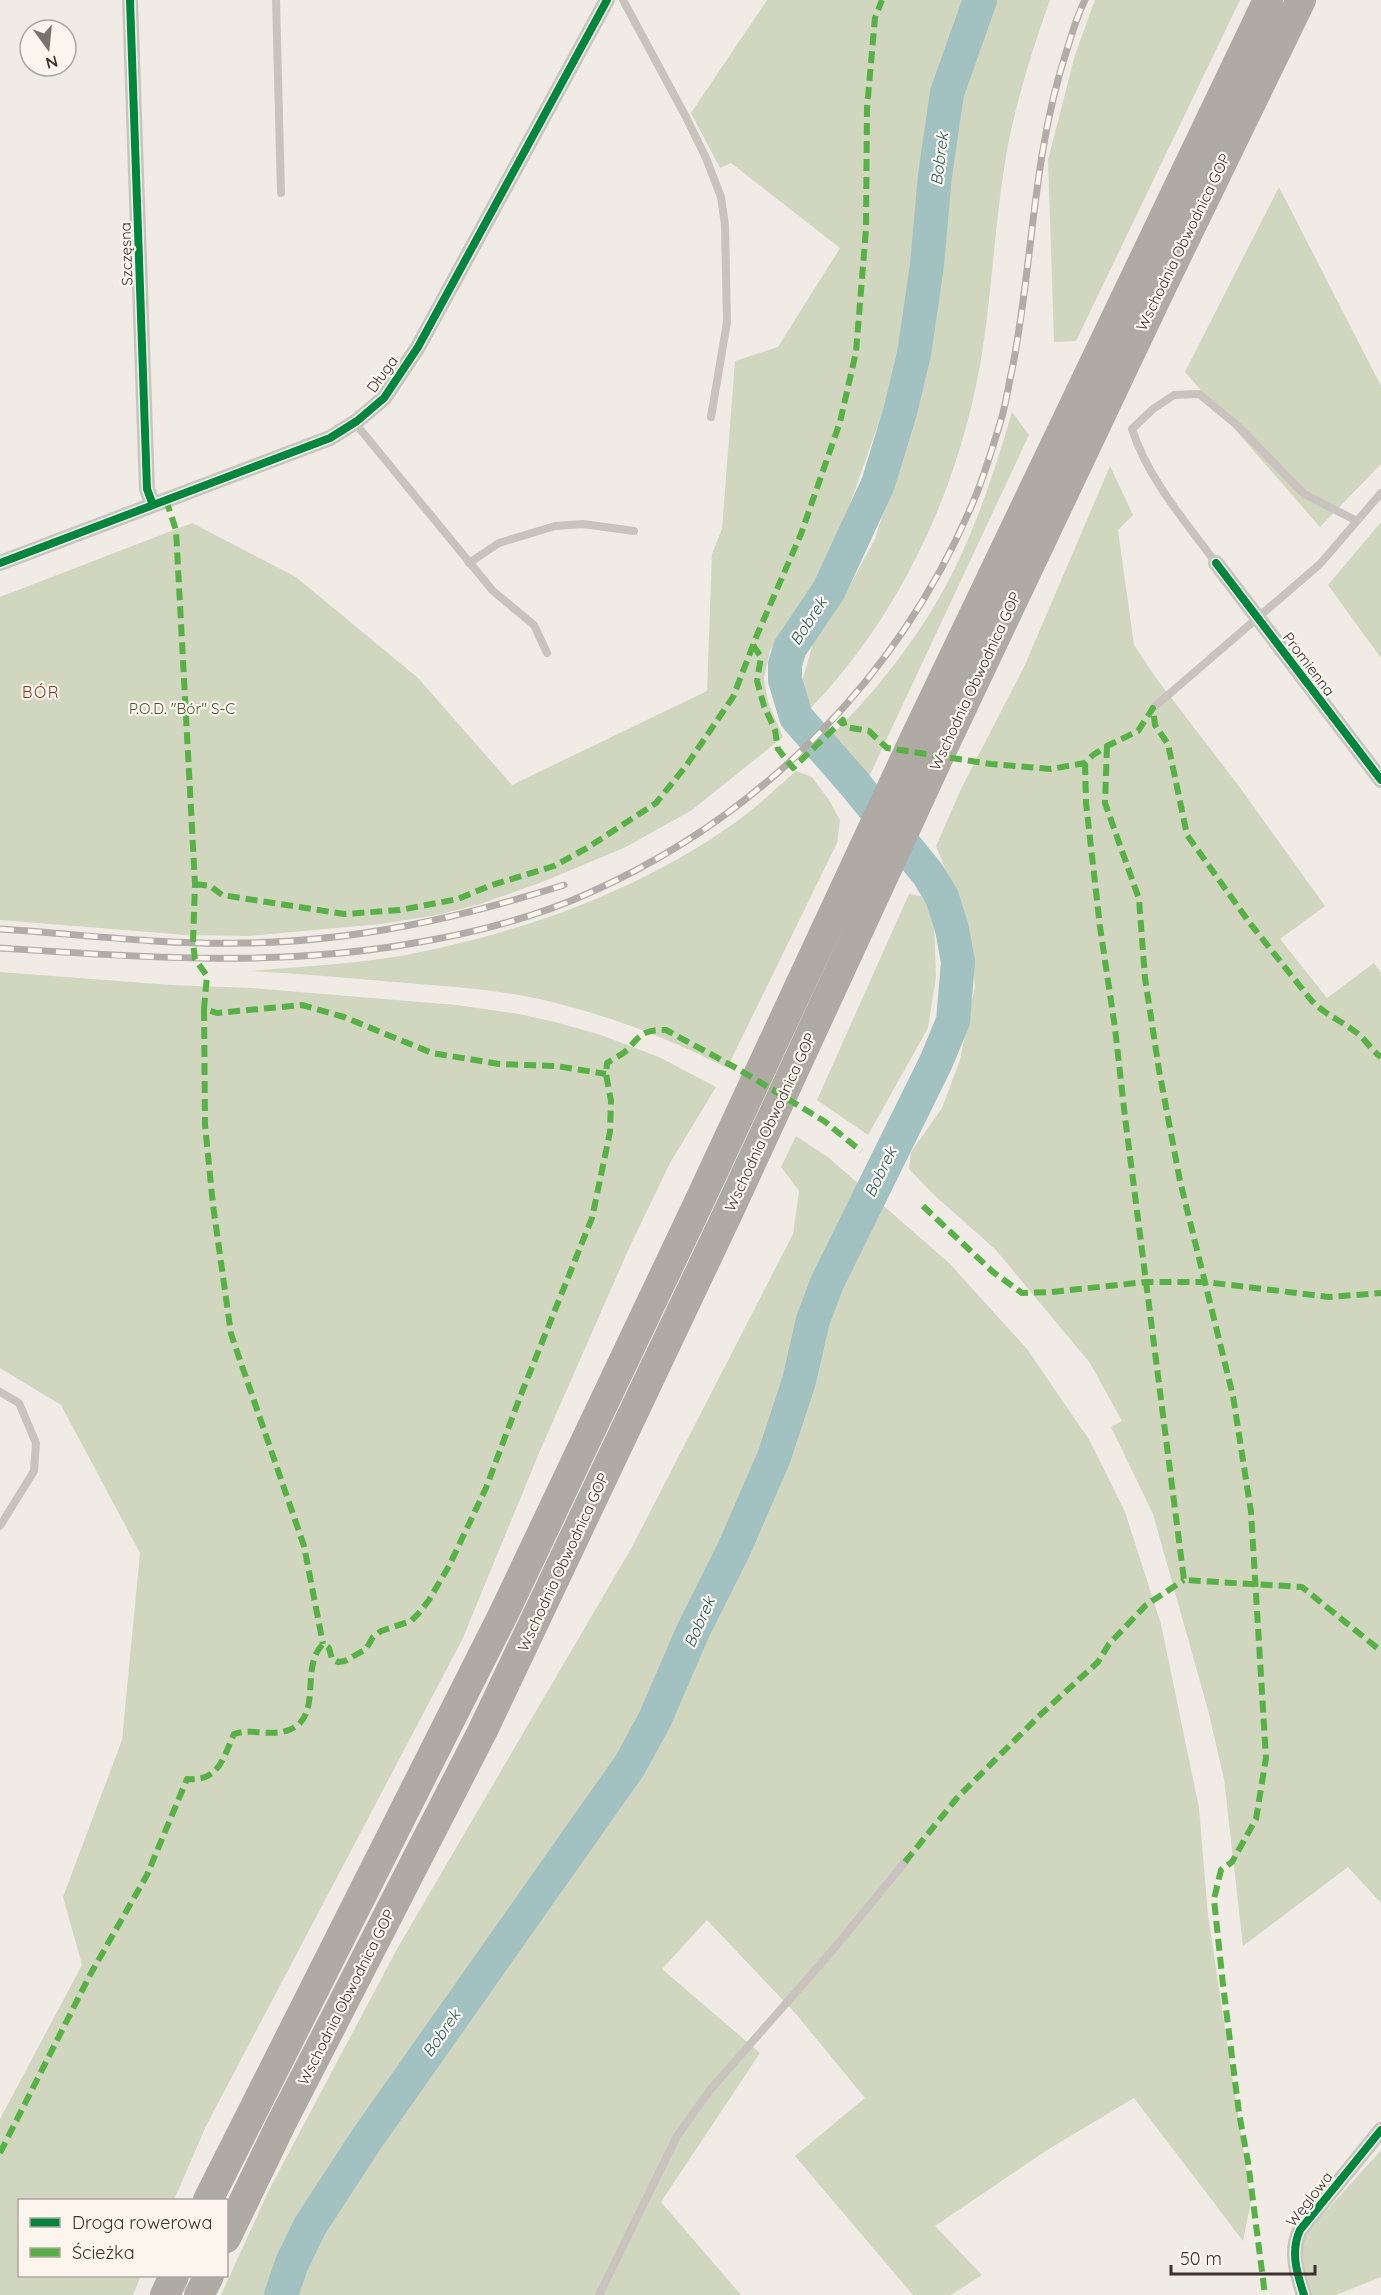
<svg xmlns="http://www.w3.org/2000/svg" width="1381" height="2295" viewBox="0 0 1381 2295" font-family="Quicksand,sans-serif">
<style>
.green{fill:#d1d6bf}
.lines{fill:none;stroke-linecap:round;stroke-linejoin:round}
.river{stroke:#a1c2c1;stroke-width:34}
.service{stroke:#c9c3be;stroke-width:8}
.minor{stroke:#c9c3be;stroke-width:16}
.motorway{stroke:#afaaa4;stroke-width:30}
.rail-casing{stroke:#b1aca8;stroke-width:7}
.rail{stroke:#fbf5ee;stroke-width:4.5;stroke-dasharray:14;stroke-linecap:butt}
.quiet{stroke:#57b246;stroke-width:6;stroke-dasharray:12 6;stroke-linecap:butt}
.cycleway-casing{stroke:#fbf5ee;stroke-width:11}
.cycleway{stroke:#00873e;stroke-width:8}
.labels{text-anchor:middle;dominant-baseline:central;stroke-width:4.5;stroke-linejoin:round;paint-order:stroke}
.street-label{font-size:15px;fill:#3b302b;stroke:#fbf5ee}
.park-label{font-size:15px;fill:#4a5a2e;stroke:#fbf5ee}
.water-label{font-size:16px;font-style:italic;fill:#1f5a5e;stroke:#fbf5ee}
.neighbourhood-label{font-size:16px;letter-spacing:1.5px;fill:#8c3b22;stroke:#fbf5ee}
</style>
<rect width="100%" height="100%" fill="#f0ebe5"/>
<path class="green" d="M767,0H1050C1035,41 1022,83 1012,126C996,198 994,274 983,347C963,480 903,613 809,710L800,689L813,643L843,598L875,539L926,377L938,283L911,273L901,351L886,402L844,521L819,578L770,650L764,678L768,702L783,737L692,810L624,848L537,884L480,904L437,915L381,924L248,936L186,935L0,920V597L192,523L296,577L418,678L512,785L707,691L712,554L722,529L735,361L778,347L840,248L731,163L720,168L691,113Z
M1095,0H1240L1076,341L1054,342L1048,160L1075,55Z
M1279,187L1381,386V464L1320,527L1185,372Z
M1012,412L1029,435L867,781L829,738C880,688 926,628 957,564C980,515 997,464 1012,412Z
M1110,466L1133,515L1118,530L1134,645L1156,678L1238,785L1325,906L1280,939L1327,998L1374,963L1381,973V1903L1348,1867L1243,1946L1224,1779L1208,1710L1153,1514L1111,1427L1122,1421L1090,1363L995,1249L934,1195L909,1169L911,1152L942,1108L960,1060L975,986L965,919L936,846L962,787L1024,667Z
M1381,522V658L1328,585Z
M796,771L812,777L829,800L840,820L837,843L727,1068C667,1037 602,1013 535,998C497,990 457,987 418,984C362,979 306,974 250,971C305,966 362,964 416,953C534,929 651,886 748,813C764,800 780,785 796,771Z
M909,894L926,897L934,921L936,977L928,1028L868,1135L817,1100Z
M0,972L171,985L252,988L457,1005L519,1014L555,1022L601,1035L659,1057L716,1087L670,1163L630,1246L539,1453L462,1640L206,2126L174,2200H20V2276H141L133,2295H0V2119L82,1965L63,1897L122,1740L140,1553L61,1405L0,1368Z
M796,1136L829,1158L949,1263L1027,1349L1090,1441L1125,1512L1161,1624L1199,1808L1208,1915L1251,2201L1243,2241L1134,2098L1047,2150L935,2226L982,2275L951,2295H913L795,2156L865,2098L796,2014L707,1920L662,1969L760,2053L661,2202L741,2295H221L269,2190L397,1949L632,1547L793,1234L799,1191L781,1167Z
M1381,2150V2277L1336,2295H1312L1305,2282L1302,2238Z"/>
<g class="lines">
<path class="river" d="M281,2295L292,2263L310,2226L366,2140L630,1765L655,1719L693,1631L734,1549L774,1457L799,1381L813,1320L827,1283L936,1062L953,1021L958,962L952,929L942,897L928,874L853,782L796,717L785,680V664L790,648L829,590L878,484L900,412L914,354L927,265L935,175L947,93L980,0"/>
<path class="service" d="M276,0L281,193
M623,0L686,117L706,158L721,197L725,225L727,322L711,417
M355,423L493,591L534,625L547,653
M469,563L499,543L555,526L583,524L634,531
M1216,563C1185,521 1148,479 1132,429L1153,409L1174,395L1199,394L1238,426L1304,494L1357,521
M1153,708L1320,564L1381,493
M0,1392L19,1403L36,1443L34,1471L0,1526
M599,2295L677,2136L710,2090L831,1952L905,1862"/>
<path class="minor" d="M130,0L147,489L153,505
M0,563L330,438L357,421L384,398L418,347L607,0
M1216,563L1381,780
M1304,2295C1297,2273 1290,2252 1300,2230L1381,2130"/>
<path class="motorway" d="M208,2200L503,1615L699,1202L914,740L1268,0
M226,2238L281,2124L483,1730L727,1215L940,754L1160,290L1301,0
M165,2295L174,2276
M199,2295L209,2276"/>
<defs>
<path id="rail" d="M0,929C80,934 161,945 242,943C353,942 459,918 564,885
M0,948C135,957 269,967 403,945C465,935 532,919 589,893C763,816 901,675 974,500C985,474 993,446 1001,420C1006,404 1008,387 1012,370C1033,265 1032,159 1065,56C1071,37 1076,18 1085,0"/>
</defs>
<use href="#rail" class="rail-casing"/>
<use href="#rail" class="rail"/>
<path class="quiet" d="M166,500L176,530L195,884L193,943L195,959L207,976L204,1009L217,1013L302,1005L344,1017L432,1053L499,1064L556,1066L606,1074
M753,645L761,657L757,681L764,706L775,730L778,749L793,768L843,720L845,727L869,731L887,748L991,764L1051,769L1085,763L1093,755L1107,746L1138,731L1153,708L1155,725L1168,744L1187,835L1249,922L1311,1000C1325,1015 1342,1021 1357,1033C1366,1040 1372,1051 1381,1057
M1107,746L1105,803L1139,899L1145,978L1159,1070L1180,1181L1233,1396L1251,1512L1266,1758L1256,1819L1232,1862L1221,1870L1214,1899L1223,1985L1239,2113L1248,2162L1265,2295
M1085,763L1086,803L1100,927L1115,1028L1125,1117L1184,1580L1302,1587L1381,1651
M195,884L210,886L222,895L344,914L400,910L458,899L489,886L554,866L587,848L656,803L686,766L733,697L757,635L801,534L840,422L856,352L866,229L867,108L875,18L882,0
M204,1009L205,1125L213,1205L231,1334L304,1546L323,1644
M923,1206L993,1272L1022,1293L1051,1292L1146,1282H1206L1329,1297L1381,1293
M905,1862L957,1798L1039,1716L1098,1662L1109,1644L1146,1605L1184,1580
M0,2153L90,1975L147,1875L187,1779C219,1782 223,1758 234,1734C253,1728 270,1737 289,1730C324,1717 299,1667 323,1644L329,1648L332,1659L338,1662L345,1661L366,1649L373,1637L381,1631L411,1621L418,1614L429,1600L449,1566L486,1488L520,1397L592,1218L610,1132L611,1101L606,1074L607,1063C613,1059 622,1055 628,1049C640,1035 645,1029 666,1030L738,1069L824,1121L861,1151"/>
<defs>
<path id="cycleway" d="M130,0L147,489L153,505
M0,563L330,438L357,421L384,398L418,347L607,0
M1216,563L1381,780
M1304,2295C1297,2273 1290,2252 1300,2230L1381,2130"/>
</defs>
<use href="#cycleway" class="cycleway-casing"/>
<use href="#cycleway" class="cycleway"/>
</g>
<g class="labels">
<g class="street-label">
<text transform="translate(1183 242) rotate(-64)">Wschodnia Obwodnica GOP</text>
<text transform="translate(126 254) rotate(-92)">Szczęsna</text>
<text transform="translate(382 374) rotate(-54)">Długa</text>
<text transform="translate(1309 664) rotate(53)">Promienna</text>
<text transform="translate(975 681) rotate(-65)">Wschodnia Obwodnica GOP</text>
<text transform="translate(770 1122) rotate(-65)">Wschodnia Obwodnica GOP</text>
<text transform="translate(563 1562) rotate(-65)">Wschodnia Obwodnica GOP</text>
<text transform="translate(346 1997) rotate(-63)">Wschodnia Obwodnica GOP</text>
<text transform="translate(1309 2199) rotate(-52)">Węglowa</text>
</g>
<g class="park-label">
<text x="182" y="708">P.O.D. "Bór" S-C</text>
</g>
<g class="water-label">
<text transform="translate(939 159) rotate(-83)">Bobrek</text>
<text transform="translate(808 621) rotate(-57)">Bobrek</text>
<text transform="translate(880 1172) rotate(-64)">Bobrek</text>
<text transform="translate(699 1622) rotate(-66)">Bobrek</text>
<text transform="translate(441 2033) rotate(-55)">Bobrek</text>
</g>
<g class="neighbourhood-label">
<text x="41" y="692">BÓR</text>
</g>
</g>
<rect x="18" y="2199" width="210" height="78" fill="#fbf5ee" stroke="#aea6a0" stroke-width="1.5"/>
<rect x="30" y="2218" width="30" height="9" fill="#00873e" stroke="#aea6a0" stroke-width="1.5"/>
<text x="72" y="2229" font-size="18" fill="#3b302b">Droga rowerowa</text>
<rect x="30" y="2248" width="30" height="9" fill="#57b246" stroke="#aea6a0" stroke-width="1.5"/>
<text x="72" y="2259" font-size="18" fill="#3b302b">Ścieżka</text>
<g transform="translate(48 48) rotate(165)"><circle r="28" fill="#fbf5ee" stroke="#aea6a0" stroke-width="1.5"/>
<path d="M0-4.5L10 22L0 15L-10 22Z" fill="#7a716c"/>
<text y="-9" font-size="16" font-weight="bold" text-anchor="middle" fill="#3b302b">N</text>
</g>
<path d="M1171 2265v9h144v-9" fill="none" stroke="#3b302b" stroke-width="3"/>
<text x="1180" y="2265" font-size="18" fill="#3b302b" stroke="#fbf5ee" stroke-width="4.5" paint-order="stroke">50 m</text>
</svg>
